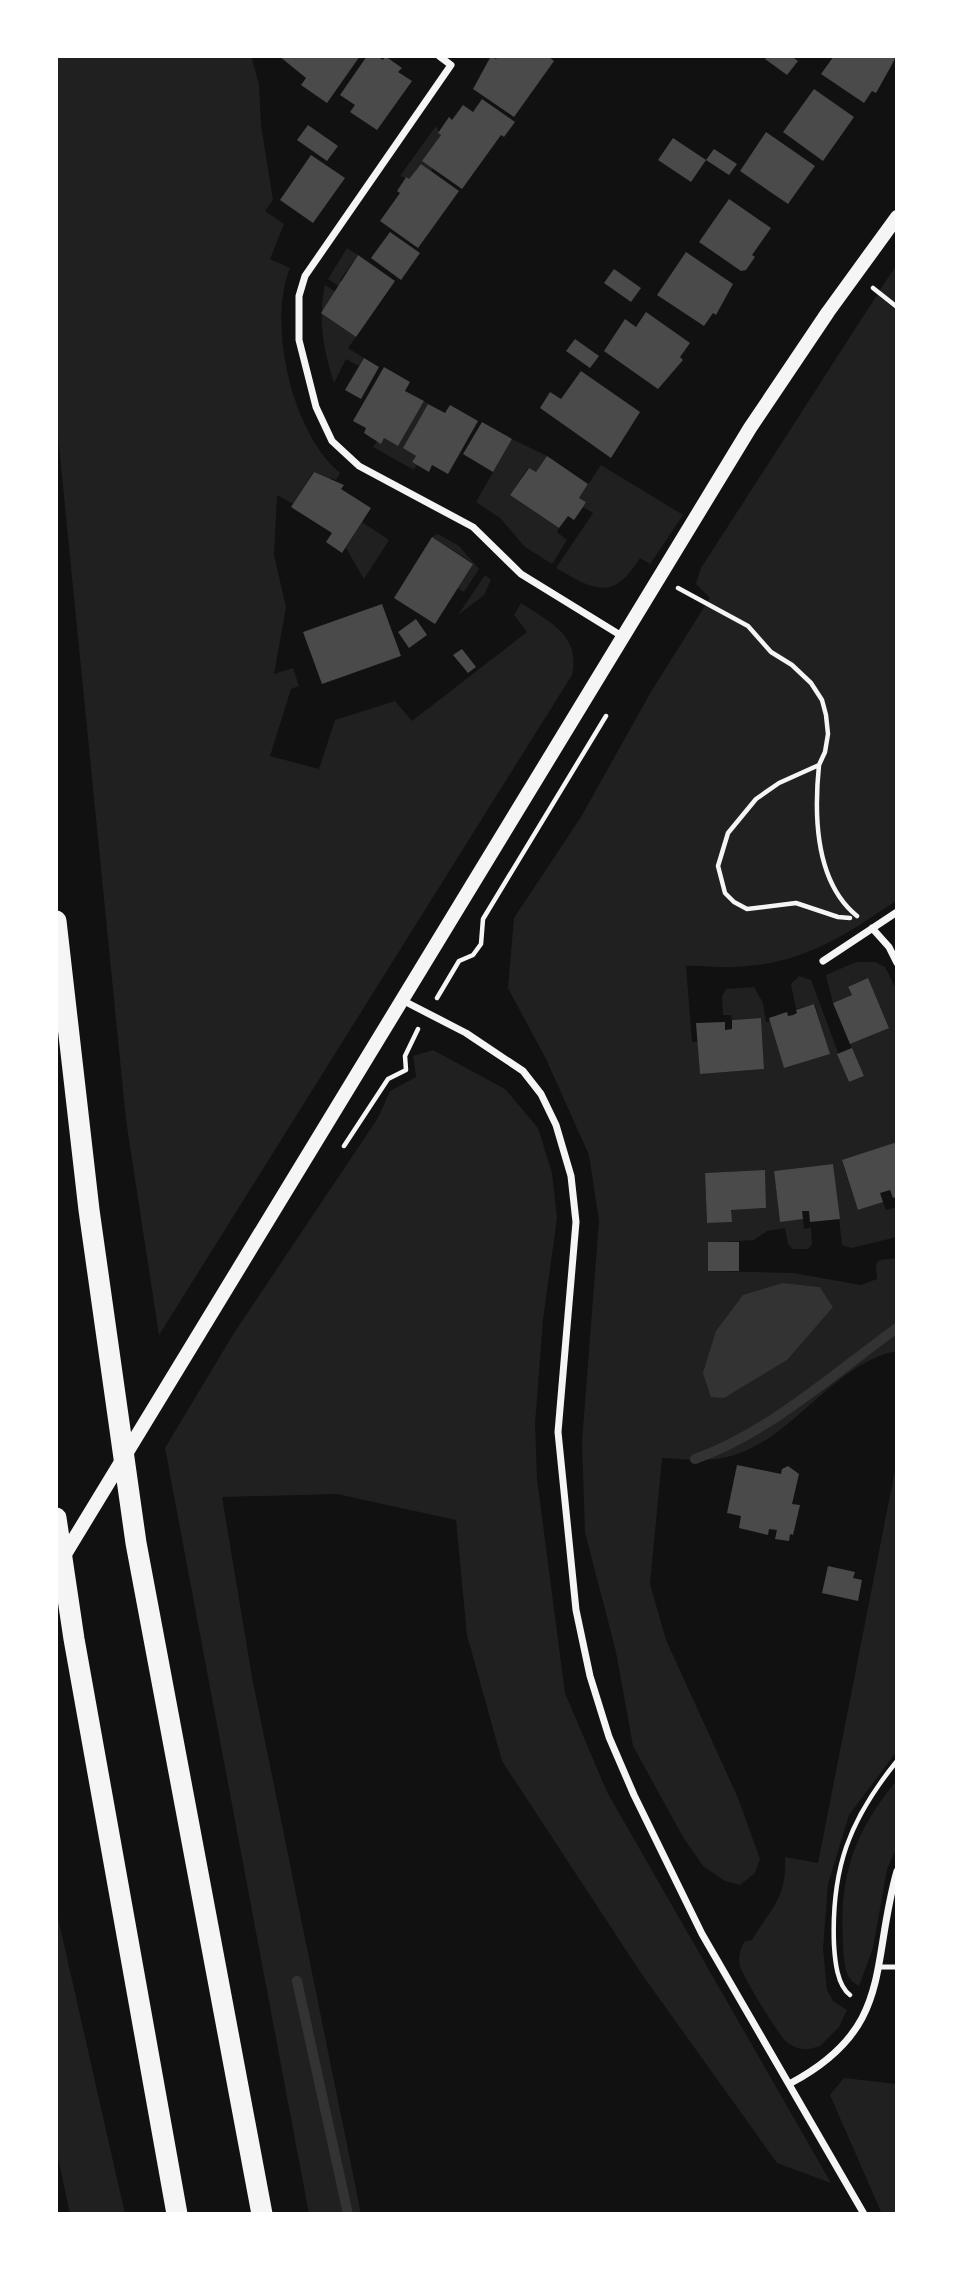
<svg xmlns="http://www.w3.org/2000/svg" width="953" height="2270" viewBox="0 0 953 2270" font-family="Ubuntu,sans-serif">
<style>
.green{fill:#202020;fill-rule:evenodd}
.water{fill:#333}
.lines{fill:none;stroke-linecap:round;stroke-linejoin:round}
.stream{stroke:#333;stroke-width:10}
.building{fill:#4a4a4a}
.path{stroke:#f5f5f5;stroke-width:4.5}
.service{stroke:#f5f5f5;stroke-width:5}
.minor{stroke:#f5f5f5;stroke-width:7}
.secondary{stroke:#f5f5f5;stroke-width:14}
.motorway{stroke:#f5f5f5;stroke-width:21}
</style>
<rect width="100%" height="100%" fill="#111"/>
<path class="green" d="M56,56H251L259,84L261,125L273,200L265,211L284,224L270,259L290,268C267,325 292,433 340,473L336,480L331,478L328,481L313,472L293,504L277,495L274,555L286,607L274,674L293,668L299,686L291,689L270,756L319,769L335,720L395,701L412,721L527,632L514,615L521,603C549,622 581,635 572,675L159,1335L126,1120L56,416Z
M436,126L441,135L423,161L433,168L431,171L421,164L409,179L400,176Z
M347,248L358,255L340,280L343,283L340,287L328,279Z
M897,264V900C843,937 803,964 735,967C719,968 702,965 686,966L692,1042H698L700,1074L764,1069L761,1018L732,1020L731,1015H723L722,997L726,989L754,987L763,1003L766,1022L770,1021L784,1068L829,1054L815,1004L796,1009L791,984L799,976L811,980L849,1082L864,1076L850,1044L889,1027L868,979L848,988L852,995L833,1003L826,975L856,962H875L885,967L897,991V1142L842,1161L858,1210L883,1202L886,1210L897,1207V1237L851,1248L842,1245L833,1164L774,1171L780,1221L803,1219L804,1229L811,1228L812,1244L808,1249H793L788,1244L785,1228L767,1231L754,1240L708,1243V1271L793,1273L861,1285L877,1279L876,1264L880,1260L897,1258V1351C833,1363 795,1438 731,1456C706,1463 686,1459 662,1458L650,1584L666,1640L738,1798L760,1859L755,1873L740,1885L725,1881L703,1866L683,1837L633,1746L616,1652L585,1532L582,1442L599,1221L589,1155L546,1059L508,988L514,918L581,817L652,690L710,598L696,584L701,568ZM765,1170L766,1208L731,1210V1222L707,1223L705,1173ZM783,1283L820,1287L833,1307Z
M325,285L336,292L321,313L356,337L348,348L364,358L359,366L346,359L334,383C323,349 318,320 325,285Z
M424,401L428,404L403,448L416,456L412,462L417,465L414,470L373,447L377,441L381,443L384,438L398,446Z
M512,439L547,456L536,472L528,468L510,495L559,528L557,532L567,540L552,564L525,547L500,518L476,502Z
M601,465L683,515L650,564L640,558C613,602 594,590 556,568L593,513L583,507L586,502L579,498Z
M362,522L389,540L364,579L346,548Z
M438,534L459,546L479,569L464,592L457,588L473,563L432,537Z
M485,575L491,580L484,595L458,615Z
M433,1050L505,1089L538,1128L552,1173L557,1218L543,1320L535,1424L537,1479L565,1693L607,1792L831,2183L777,2163L641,1973L502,1761L467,1635L456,1520L337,1494L222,1497L252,1677L361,2214H309L165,1448L234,1333L378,1118L390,1091L416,1077L413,1056Z
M897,1460V1751L849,1815L828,1884L823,1949L827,1990L833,2001L847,2010L839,2027L820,2046C809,2050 800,2051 789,2044C780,2039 744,1978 740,1966C738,1958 740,1948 745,1941L752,1940C772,1907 787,1898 785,1857L818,1863Z
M897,1780V1847L887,1869L873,1948L859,1986C843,1978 844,1959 843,1943C839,1876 854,1832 897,1780Z
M56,1909L125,2214H70L56,2148Z
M844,2078L897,2084V2214H882L830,2095Z"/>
<path class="water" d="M783,1283L820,1287L833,1307L787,1360L724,1398L711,1397L703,1373L716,1331L743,1295Z"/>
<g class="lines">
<path class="stream" d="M695,1459C770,1432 833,1374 897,1328
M297,1981L348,2214"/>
</g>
<path class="building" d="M279,56H360L327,103L301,85L306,78Z
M367,56H377L383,60L385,56L402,68L398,72L412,81L377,130L350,112L355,105L340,95Z
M491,56L496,59L498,56H548L554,61L514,117L473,89Z
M768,56H791L798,61L787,75L765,59Z
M834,56H891L895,59L876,93L872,91L864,103L821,74Z
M814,89L854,117L823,161L783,132Z
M482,99L515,122L504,137L501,135L462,189L422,161L441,135L438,133L449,117L452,120L463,105L473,112Z
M308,125L338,146L327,161L297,140Z
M766,132L815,166L788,204L740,171Z
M673,138L706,160L691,182L658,160Z
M714,149L737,164L729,175L706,160Z
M311,155L345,178L313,223L280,200Z
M421,164L459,191L418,248L380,221L400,193L397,191L405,179L406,177L409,179Z
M729,199L771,228L752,255L755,257L746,270L741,271L699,242Z
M390,232L420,253L401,280L371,258Z
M686,252L733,284L716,315L713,313L704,326L657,295Z
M358,255L395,281L356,337L321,313Z
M614,269L641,288L631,302L604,283Z
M646,312L690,343L680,357L683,360L658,389L604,351L625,319L636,327Z
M575,339L599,356L590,368L566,351Z
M364,358L379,367L361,399L345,390Z
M384,367L410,382L405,391L424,401L398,446L384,438L381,444L364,433L366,428L353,421Z
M581,371L640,412L611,458L540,408L550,392L561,399Z
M428,404L445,413L450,405L478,421L448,474L432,465L429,472L417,465L412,462L416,456L403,448Z
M482,422L512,439L493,472L463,454Z
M547,456L588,484L579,498L586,502L583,507L574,520L568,516L559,528L510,495L529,468L536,472Z
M314,472L344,485L341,489L371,508L342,553L326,542L332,533L291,507Z
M432,537L473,564L435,624L394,598Z
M382,604L401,656L322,684L303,632Z
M416,619L427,635L409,648L398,632Z
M462,649L476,667L468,673L453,655Z
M868,978L889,1028L850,1044L833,1003L852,995L848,987Z
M814,1004L830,1054L784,1068L769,1018L787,1012L788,1016L793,1015L797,1013L796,1010Z
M761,1018L764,1069L700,1074L696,1023L725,1022V1030L732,1029V1020Z
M852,1048L864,1076L849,1082L837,1054Z
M897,1142V1197L893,1198L890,1190L880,1193L883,1202L858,1210L842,1160Z
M833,1164L840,1219L810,1222L809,1211H802L803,1219L780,1222L774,1171Z
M765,1170L766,1208L731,1210L732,1222L707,1223L705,1173Z
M708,1242H739V1271H708Z
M737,1465L781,1474L782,1469L788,1466L799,1474L792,1504L800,1505L793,1535L790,1534L789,1541L775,1539L777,1530L769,1529L768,1535L739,1528L741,1516L727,1513Z
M828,1566L855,1572L853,1578L862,1580L858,1601L822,1593Z"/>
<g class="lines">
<path class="path" d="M873,288L897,307
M678,588L748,626L771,652L792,665L811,683L822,700L826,715L828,734L825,752L819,765L779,783L756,799L728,833L718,866L725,893L734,902L747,909L796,903L838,917L850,918
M819,765C814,814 815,882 857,916
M437,998L459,961L473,955L481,944L483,919L606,716
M344,1146L388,1079L406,1070L405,1056L418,1029
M850,1995C837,1985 835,1961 834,1945C831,1869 849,1820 897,1761"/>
<path class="service" d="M881,1967H897"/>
<path class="minor" d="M439,56L451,65L305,276L299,296V340L316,407L332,441L359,466L473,527L521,574L625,638
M872,928L889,947L897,963
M823,961L897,912
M402,1000L466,1033L523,1071L541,1094L556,1125L571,1176L576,1222L558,1432L576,1610L590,1676L609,1737L634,1795L702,1934L864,2214
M791,2083C894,2028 870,1966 897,1871"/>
<path class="secondary" d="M62,1559L750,428L828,312L897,217"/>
<path class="motorway" d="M56,921L89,1210L136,1543L262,2214
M56,1518L74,1639L177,2214"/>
</g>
<rect width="953" height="2270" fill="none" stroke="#ffffff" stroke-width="116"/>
</svg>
